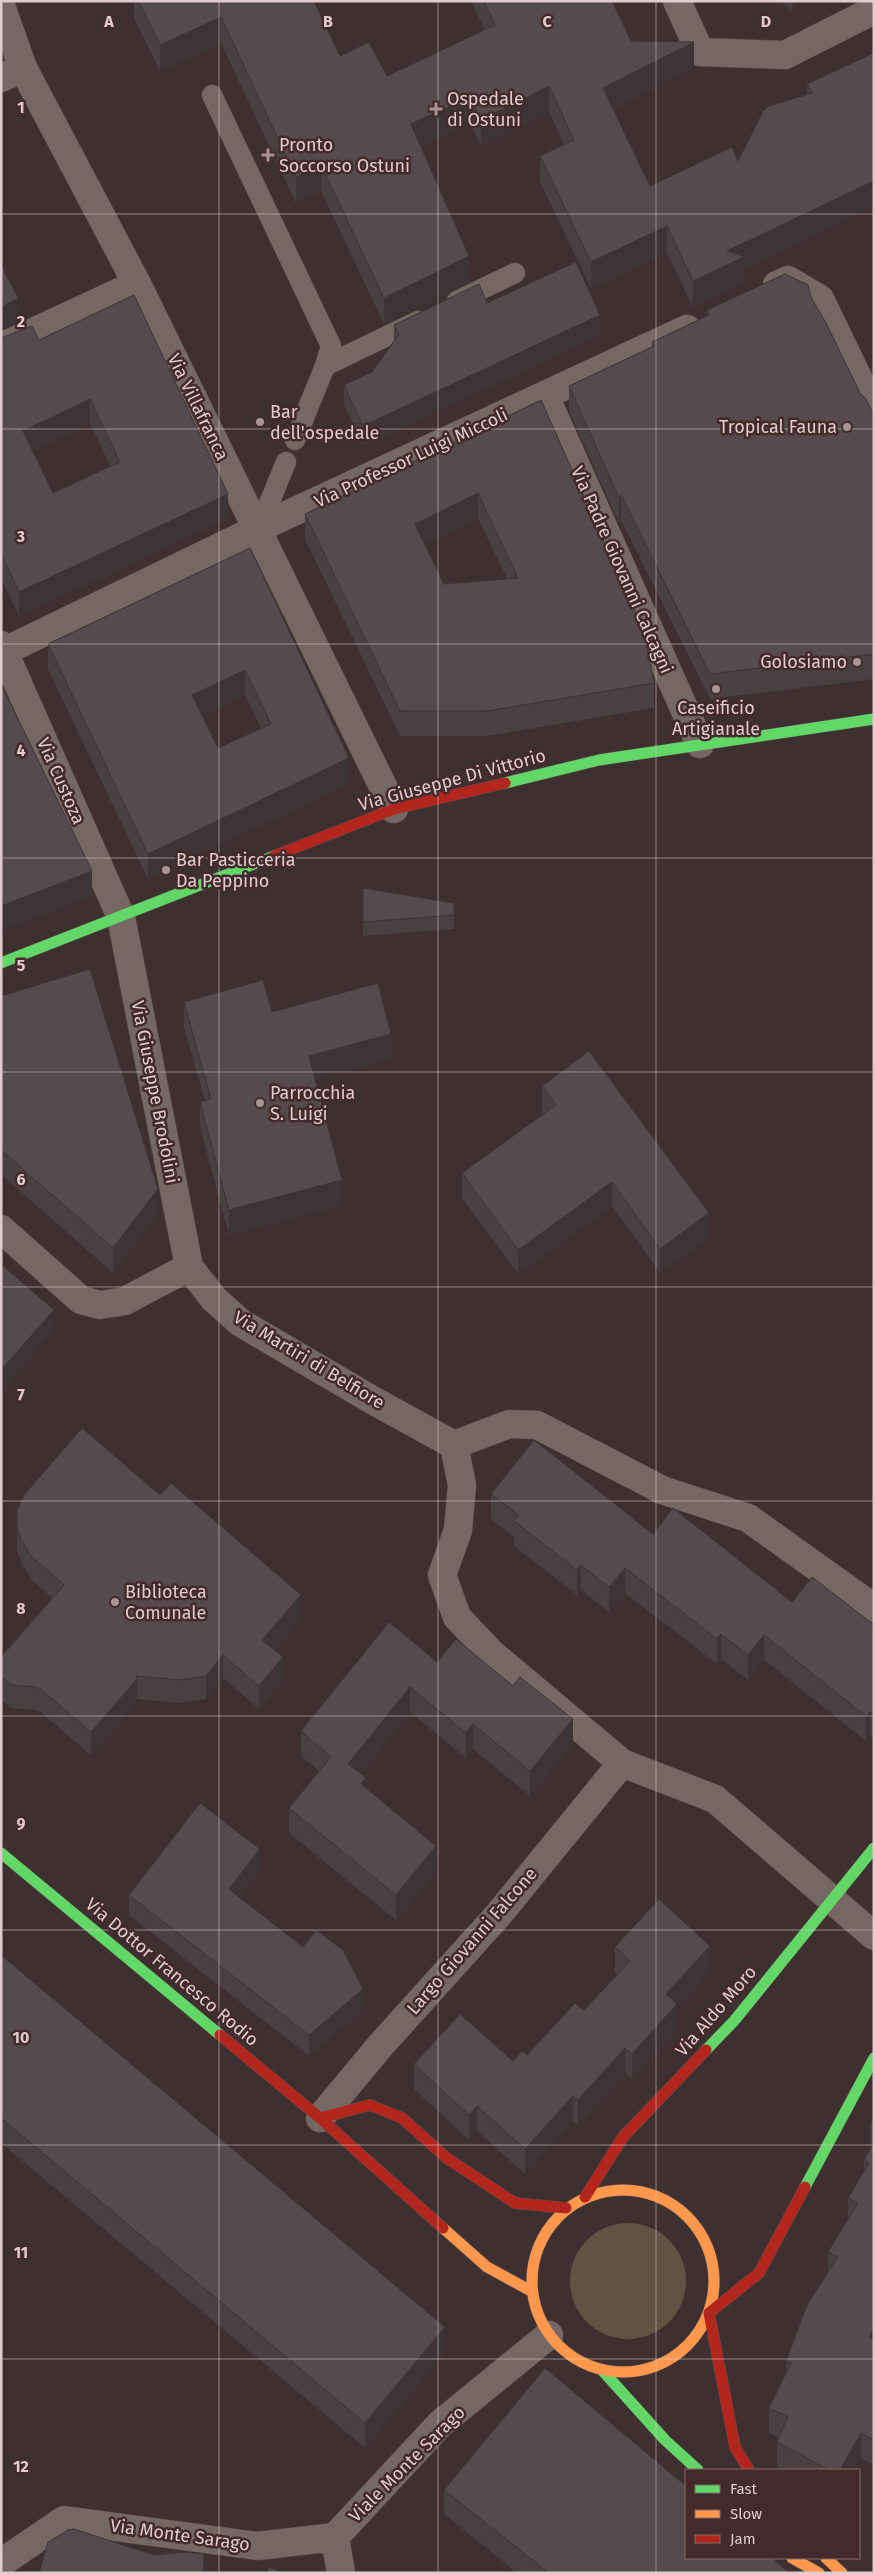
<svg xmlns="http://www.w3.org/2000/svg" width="875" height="2574" viewBox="0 0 875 2574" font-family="'Fira Sans',sans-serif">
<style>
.green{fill:#615344}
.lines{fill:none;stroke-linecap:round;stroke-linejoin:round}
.lane-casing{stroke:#5a4d4e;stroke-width:21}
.street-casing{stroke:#5a4d4e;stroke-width:29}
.fast-casing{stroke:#5a4d4e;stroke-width:12}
.slow-casing{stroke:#5a4d4e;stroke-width:12}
.jam-casing{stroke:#5a4d4e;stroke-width:12}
.lane{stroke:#746764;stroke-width:20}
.street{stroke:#746764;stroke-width:28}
.fast{stroke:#63d668;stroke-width:11}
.slow{stroke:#ff974d;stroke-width:11}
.jam{stroke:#b3261e;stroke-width:11}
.wall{fill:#494042;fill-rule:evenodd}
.shaded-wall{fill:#3c3436}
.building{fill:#554a4d;stroke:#3c3436;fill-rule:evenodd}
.grid{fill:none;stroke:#deccce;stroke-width:1;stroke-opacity:0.55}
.poi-dot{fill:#a69597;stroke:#442a2c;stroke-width:2}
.labels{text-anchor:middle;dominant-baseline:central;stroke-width:5;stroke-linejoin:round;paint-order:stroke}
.poi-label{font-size:18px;fill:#deccce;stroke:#442a2c;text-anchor:start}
.street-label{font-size:18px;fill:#deccce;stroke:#442a2c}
.grid-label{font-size:16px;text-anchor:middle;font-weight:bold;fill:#deccce;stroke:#442a2c;stroke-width:5;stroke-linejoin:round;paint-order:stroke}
</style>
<rect width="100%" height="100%" fill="#3e3031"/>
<path class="green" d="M570 2281a58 58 0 1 1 116 0a58 58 0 1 1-116 0Z"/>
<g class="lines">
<defs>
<path id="lane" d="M212,95L331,346L325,366
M457,301L515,273
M295,440L325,366L418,321
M259,528L286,462"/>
<path id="street" d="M677,1L700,52L785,55L874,10
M1,6L23,68L137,284L394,809
M1,78L23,68
M777,285L788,280L820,299L874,411
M1,347L137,284
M545,396L700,744
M1,645L121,917L189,1267L214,1299L241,1323L374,1401L454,1445L509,1424L537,1425L662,1490L748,1518L874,1608
M1,653L259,528L687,329
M1,1229L81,1300L100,1305L125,1301L189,1267
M454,1445L462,1485L458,1530L442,1575L457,1617L491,1653L622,1763L715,1799L874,1936
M320,2118L380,2046L499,1914L622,1763
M335,2537L440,2424L549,2335
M335,2537L341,2573
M1,2563L64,2520L257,2546L335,2537"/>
<path id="fast" d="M505,783L599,760L874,719
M1,963L274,856
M1,1853L220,2035
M706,2050L734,2021L874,1848
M805,2187L874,2058
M602,2370L665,2440L698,2470"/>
<path id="slow" d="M532 2281a91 91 0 1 1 182 0a91 91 0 1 1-182 0Z
M443,2228L487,2267L531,2291
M792,2558L819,2573
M826,2558L842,2573"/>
<path id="jam" d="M274,856L394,809L505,783
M220,2035L320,2118L443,2228
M320,2118L370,2105L402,2118L448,2159L515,2203L566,2208
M585,2197L623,2137L706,2050
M749,2470L735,2447L709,2313L759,2273L805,2187"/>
</defs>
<use href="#lane" class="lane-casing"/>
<use href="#street" class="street-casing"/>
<use href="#fast" class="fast-casing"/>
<use href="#slow" class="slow-casing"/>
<use href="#jam" class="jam-casing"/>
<use href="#lane" class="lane"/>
<use href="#street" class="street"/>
<use href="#fast" class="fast"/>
<use href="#slow" class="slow"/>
<use href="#jam" class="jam"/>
</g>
<path class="wall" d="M134,1H314L340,56L387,76L485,30L471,1H612L631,41L694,68L613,109L650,186L738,161L807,95V84L874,53L744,269V283L693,307L667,253L591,288L540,182V156L564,144L549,112L481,146L470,123L421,146L469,282L384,324L321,191L296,203L221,43L160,71L134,18Z
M780,1H797L792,10Z
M811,297L860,393L874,415V679L710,699L621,520L619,523L569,411V386L652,347V342L707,316V310Z
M487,303L600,335L363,446L344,405V385L372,372L394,341V325Z
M1,338L39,340L228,518L19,616L1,578ZM90,423L110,466L53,493L32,451Z
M541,400L654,683V708L487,736H400L305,539V514ZM478,518L507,579L444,584L424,544Z
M250,548L349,783L148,879L48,669V644ZM245,695L261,728L218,748L202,715Z
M363,888L454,903V929L363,936Z
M1,996L158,1214L113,1273L1,1174Z
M184,1002L272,1012L391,1059L315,1079L342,1205L229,1235L200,1127V1102L205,1101L184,1027Z
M542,1086L709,1238L660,1273L612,1206L518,1274L462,1198V1173L544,1114L542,1110Z
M491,1494L653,1534L792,1602L874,1625V1739L870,1736L866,1741L764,1660L748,1680L721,1659L717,1664L625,1593L609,1612L581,1590L577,1595L514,1546V1537L491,1519Z
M17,1510L301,1618L274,1650L283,1680L259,1709L223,1678L206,1699L180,1703L137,1699V1702L91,1755L38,1710L11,1708L1,1699V1657L52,1598L32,1580L21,1563L17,1550Z
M437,1662L513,1686L573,1744L530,1796L473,1749L466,1758L410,1712L360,1774L366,1789L436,1871L396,1920L289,1833V1808L319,1771L301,1756V1731Z
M260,1869L238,1897L363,2009L309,2056L129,1915V1895Z
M615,1947L710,1971L677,2007V2029L632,2079L625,2073L578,2125L573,2121L525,2174L477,2131L469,2140L414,2089V2064L513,2061L527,2055L584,2010L618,1974L615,1972Z
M1,1955L445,2352L365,2448L1,2143Z
M874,2117V2465L861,2458L854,2470H783L777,2467V2442L779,2438L769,2433V2408L786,2373V2361L828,2273V2252L848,2219V2198L864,2172V2160L870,2148V2123Z
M444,2490L790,2573H517L444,2514Z"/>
<path class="shaded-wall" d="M792,1H797L792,10Z
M221,17V43L160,71V45Z
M694,42V68L603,114V88Z
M549,86V112L481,146V120Z
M470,97V123L411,150V124Z
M321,165V191L296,203V177Z
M874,181V207L744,269V283L693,307V281L727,251Z
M667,226V253L591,288V262Z
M469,256V282L384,324V298Z
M18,298V322L1,331V307Z
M600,315V335L363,446V426Z
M90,399V423L23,455V431Z
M478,493V518L415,549V524Z
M228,494V518L19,616V592Z
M621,495V520L619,523V498Z
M245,670V695L192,720V695Z
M349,758V783L148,879V854Z
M92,871V896L1,931V906Z
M391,1034V1059L309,1081V1056Z
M342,1180V1205L229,1235V1210Z
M612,1182V1206L518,1274V1250Z
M158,1189V1214L113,1273V1248Z
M709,1213V1238L660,1273V1249Z
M54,1310V1330L1,1391V1370Z
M581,1565V1590L577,1595V1570Z
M625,1568V1593L609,1612V1587Z
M301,1595V1618L262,1663V1640Z
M721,1634V1659L717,1664V1639Z
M764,1635V1660L748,1680V1655Z
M223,1655V1678L206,1699V1676Z
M283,1657V1680L259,1709V1686Z
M137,1679V1702L91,1755V1732Z
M410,1687V1712L348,1788V1764Z
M870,1712V1736L866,1741V1716Z
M573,1719V1744L530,1796V1771Z
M473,1724V1749L466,1758V1733Z
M366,1778V1803L361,1784Z
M436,1846V1871L396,1920V1895Z
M260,1849V1869L229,1910V1889Z
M710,1946V1971L677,2007V2029L632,2079V2054L666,1994Z
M363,1989V2009L309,2056V2035Z
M625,2048V2073L578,2125V2100Z
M573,2096V2121L525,2174V2149Z
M477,2106V2131L469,2140V2115Z
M445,2327V2352L365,2448V2423Z
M874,2328V2377L869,2337Z
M861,2433V2458L854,2470H840Z"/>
<path class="building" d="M139,1H314L340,56L369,42L387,76L495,25L484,1H612L631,41L694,42L603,88L650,186L732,147L738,161L763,111L769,106L812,93L807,84L874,53V181L727,251L744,257L693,281L667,226L591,262L540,156L574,140L549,86L481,120L470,97L411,124L469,256L384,298L321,165L296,177L221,17L160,45Z
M576,262L600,315L363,426L344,385L372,372L399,334L394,325L479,284L487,303Z
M1,265L18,298L1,307Z
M785,274L808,285L811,297L826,323L860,393L866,399L874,415V654L710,674L621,495L619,498L569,386L654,346L652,342L709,315L707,310Z
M134,295L228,494L19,592L1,554V338L32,326L39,340ZM90,399L120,462L53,493L23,431Z
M541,400L644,632L654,683L487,711H400L305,514ZM478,493L518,578L444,584L415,524Z
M250,548L349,758L148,854L48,644ZM245,670L271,724L218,748L192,695Z
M1,684L92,871L1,906Z
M363,888L454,903V915L363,922Z
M90,969L158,1189L113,1248L1,1150V996Z
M263,980L272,1012L378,983L391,1034L309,1056L342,1180L229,1210L200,1102L211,1099L184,1002Z
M589,1051L709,1213L660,1249L612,1182L518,1250L462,1173L556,1105L542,1086Z
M1,1264L54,1310L1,1370Z
M82,1428L160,1495L171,1483L301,1595L262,1640L283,1657L259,1686L223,1655L206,1676L180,1680L136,1676L137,1679L91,1732L38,1687L11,1685L1,1676V1657L64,1585L32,1557L21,1540L17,1527V1510L24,1495Z
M534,1440L653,1534L673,1508L792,1602L812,1577L874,1625V1714L870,1712L866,1716L764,1635L748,1655L721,1634L717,1639L625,1568L609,1587L581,1565L577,1570L514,1521L519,1515L491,1494Z
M389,1622L437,1662L456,1639L513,1686L520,1677L573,1719L530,1771L473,1724L466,1733L410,1687L348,1764L366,1778L361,1784L436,1846L396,1895L289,1808L331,1757L301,1731Z
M200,1803L260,1849L229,1889L303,1947L316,1930L343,1950L363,1989L309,2035L129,1895Z
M659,1899L710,1946L666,1994L677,2004L632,2054L625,2048L578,2100L573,2096L525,2149L477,2106L469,2115L414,2064L460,2014L513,2061L522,2051L527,2055L575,2003L584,2010L630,1961L615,1947Z
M1,1955L445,2327L365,2423L1,2118Z
M874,2117V2125L870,2123Z
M874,2142V2328L869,2337L874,2340V2353L872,2355L874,2356V2440L861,2433L840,2470H829L777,2442L788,2417L769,2408L791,2363L786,2361L807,2305L838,2257L828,2252L858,2203L848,2198L869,2163L864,2160Z
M545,2368L686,2486V2558H772L790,2573H549L444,2490Z
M74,2529L154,2555L185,2552L204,2554L203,2573H39L48,2542L68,2530Z
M269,2567L283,2573H266Z"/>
<path class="grid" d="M219,1V2573M438,1V2573M656,1V2573M1,214H874M1,429H874M1,644H874M1,858H874M1,1072H874M1,1287H874M1,1501H874M1,1716H874M1,1930H874M1,2145H874M1,2359H874"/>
<g class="poi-dot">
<path d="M433.5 101.5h5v5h5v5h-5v5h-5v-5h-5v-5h5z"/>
<path d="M265.5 147.5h5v5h5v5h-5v5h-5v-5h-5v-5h5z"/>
<circle cx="260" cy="422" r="5"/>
<circle cx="847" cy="427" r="5"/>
<circle cx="857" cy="662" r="5"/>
<circle cx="716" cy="689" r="5"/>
<circle cx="166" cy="870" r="5"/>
<circle cx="260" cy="1103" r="5"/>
<circle cx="115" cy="1602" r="5"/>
</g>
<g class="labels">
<g class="poi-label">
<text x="447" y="99">Ospedale<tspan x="447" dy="21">di Ostuni</tspan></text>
<text x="279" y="145">Pronto<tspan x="279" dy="21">Soccorso Ostuni</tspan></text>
<text x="270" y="412">Bar<tspan x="270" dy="21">dell'ospedale</tspan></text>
<text x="837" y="427" text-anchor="end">Tropical Fauna</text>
<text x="847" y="662" text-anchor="end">Golosiamo</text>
<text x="716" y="708" text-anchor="middle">Caseificio<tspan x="716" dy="21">Artigianale</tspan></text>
<text x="176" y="860">Bar Pasticceria<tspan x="176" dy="21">Da Peppino</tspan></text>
<text x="270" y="1093">Parrocchia<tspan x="270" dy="21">S. Luigi</tspan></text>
<text x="125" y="1592">Biblioteca<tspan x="125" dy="21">Comunale</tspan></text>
</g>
<g class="street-label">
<text transform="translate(198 407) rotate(64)">Via Villafranca</text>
<text transform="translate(411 458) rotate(-25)">Via Professor Luigi Miccoli</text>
<text transform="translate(622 570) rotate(66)">Via Padre Giovanni Calcagni</text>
<text transform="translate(452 780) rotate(-15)">Via Giuseppe Di Vittorio</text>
<text transform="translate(61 781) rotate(66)">Via Custoza</text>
<text transform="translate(155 1092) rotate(79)">Via Giuseppe Brodolini</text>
<text transform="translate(309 1360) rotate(31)">Via Martiri di Belfiore</text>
<text transform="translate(472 1941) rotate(-49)">Largo Giovanni Falcone</text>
<text transform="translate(172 1972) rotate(40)">Via Dottor Francesco Rodio</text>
<text transform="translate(716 2011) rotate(-49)">Via Aldo Moro</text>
<text transform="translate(407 2464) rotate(-45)">Viale Monte Sarago</text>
<text transform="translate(180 2535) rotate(8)">Via Monte Sarago</text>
</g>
</g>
<g class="grid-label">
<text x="109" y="27">A</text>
<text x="328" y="27">B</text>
<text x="547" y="27">C</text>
<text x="766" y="27">D</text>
<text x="21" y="113">1</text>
<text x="21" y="327">2</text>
<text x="21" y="542">3</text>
<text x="21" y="756">4</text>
<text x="21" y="971">5</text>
<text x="21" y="1185">6</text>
<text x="21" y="1400">7</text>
<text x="21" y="1614">8</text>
<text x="21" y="1829">9</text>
<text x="21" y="2043">10</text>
<text x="21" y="2258">11</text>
<text x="21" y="2472">12</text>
</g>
<rect width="875" height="2574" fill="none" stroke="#deccce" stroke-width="5"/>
<rect x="685" y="2469" width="175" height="90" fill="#442a2c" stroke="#826b6d"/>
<rect x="695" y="2485" width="25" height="8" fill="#63d668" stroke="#826b6d"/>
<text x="730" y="2494" font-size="15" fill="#deccce">Fast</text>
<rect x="695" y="2510" width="25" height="8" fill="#ff974d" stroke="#826b6d"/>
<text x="730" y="2519" font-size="15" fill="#deccce">Slow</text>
<rect x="695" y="2535" width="25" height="8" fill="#b3261e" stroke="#826b6d"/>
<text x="730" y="2544" font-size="15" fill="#deccce">Jam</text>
</svg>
